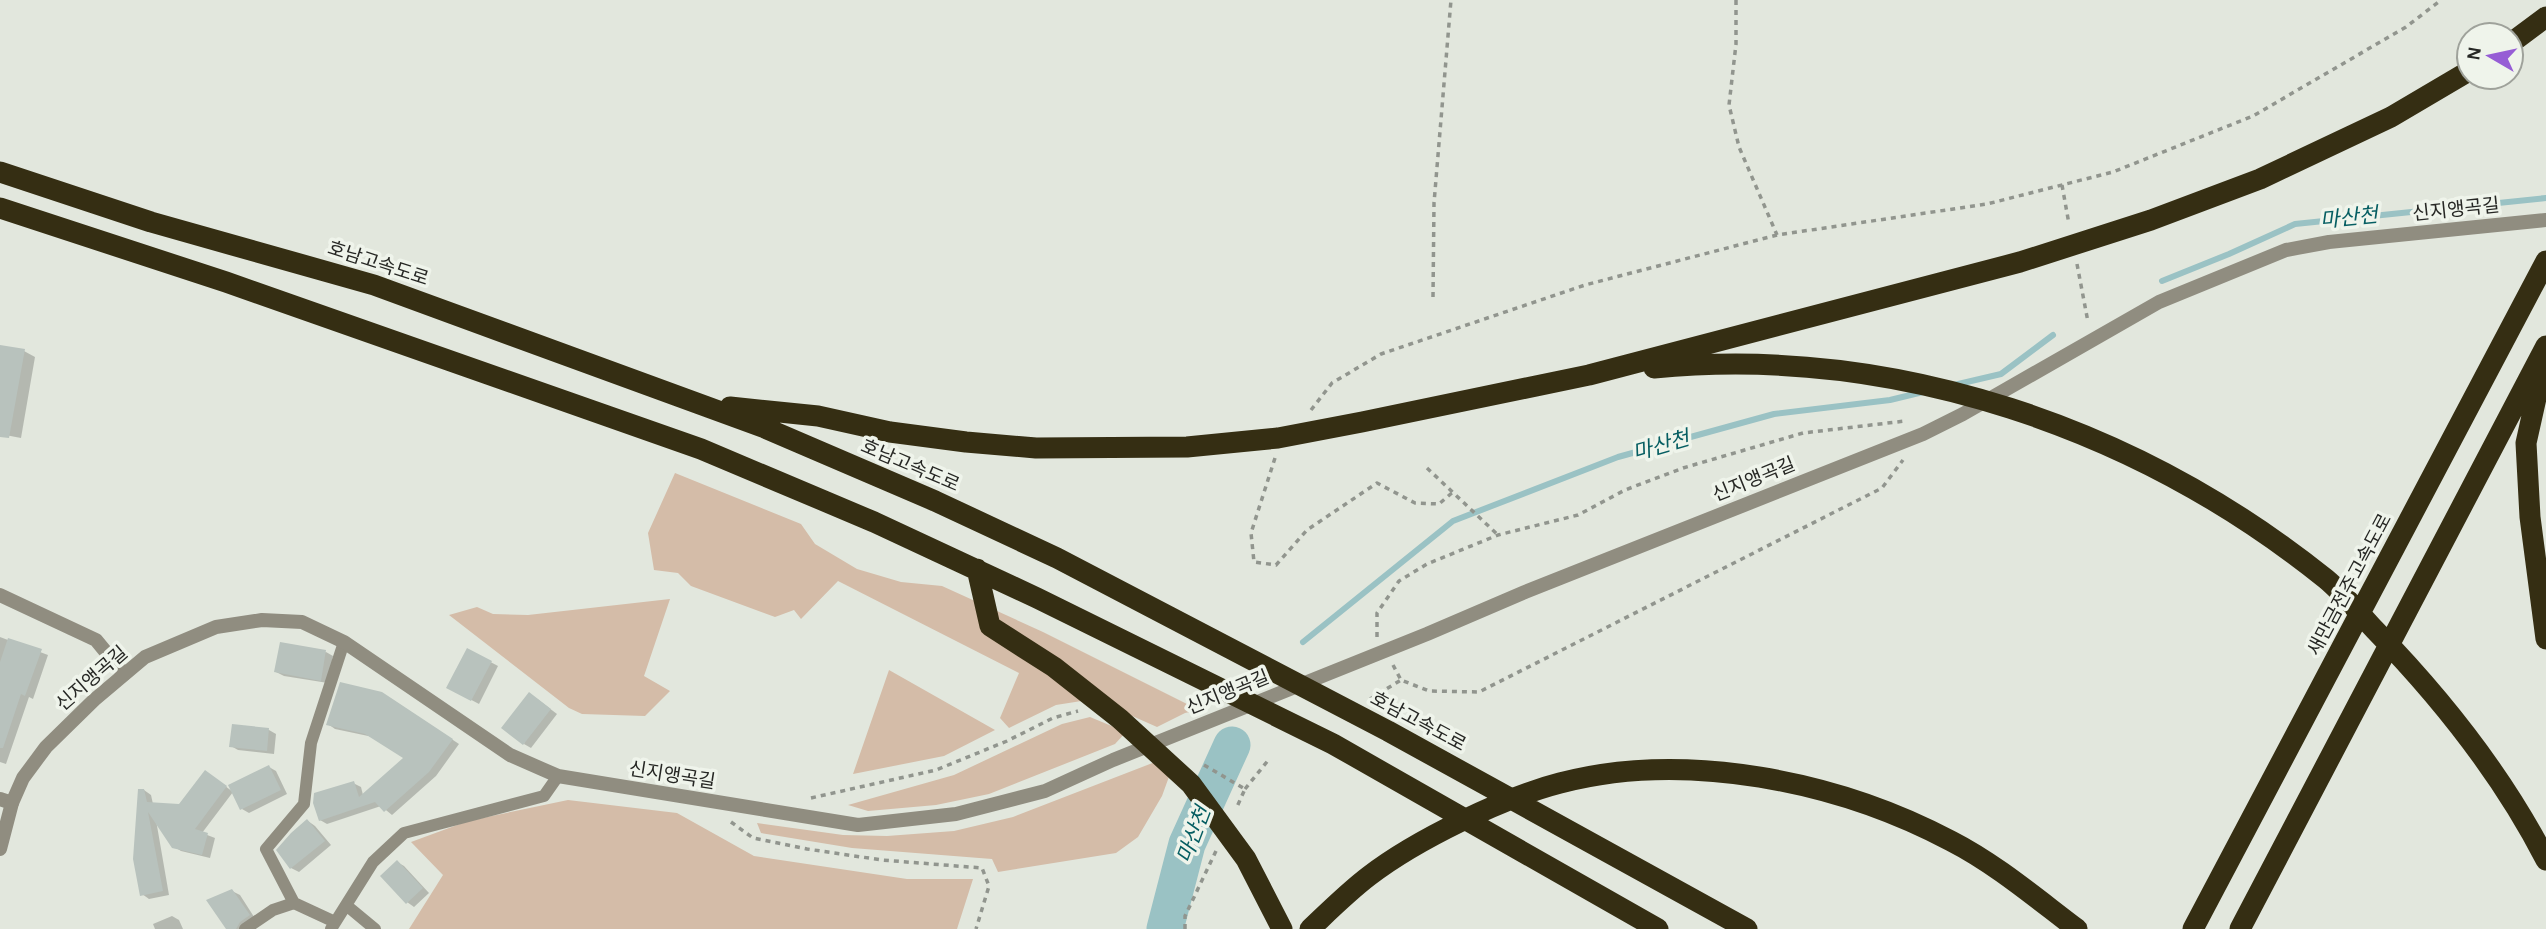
<svg xmlns="http://www.w3.org/2000/svg" width="2546" height="929" viewBox="0 0 2546 929" font-family="'Alegreya Sans','Noto Sans KR',sans-serif">
<style>
.green{fill:#d4bca8}
.shadow{fill:#0003}
.lines{fill:none;stroke-linecap:round;stroke-linejoin:round}
.stream{stroke:#9ac2c4;stroke-width:6}
.river{stroke:#9ac2c4;stroke-width:37}
.building{fill:#b8c2bd}
.path{stroke:#91958e;stroke-width:3.5;stroke-dasharray:5 5;stroke-linecap:butt}
.service{stroke:#908d80;stroke-width:12}
.minor{stroke:#908d80;stroke-width:14}
.tertiary{stroke:#908d80;stroke-width:14}
.motorway{stroke:#352e13;stroke-width:21}
.labels{text-anchor:middle;dominant-baseline:central;stroke-width:7;stroke-linejoin:round;paint-order:stroke}
.street-label{font-size:19px;fill:#262724;stroke:#eff4eb}
.water-label{font-size:21px;font-style:italic;fill:#065e62;stroke:#eff4eb}
</style>
<rect width="100%" height="100%" fill="#e2e7dd"/>
<path class="green" d="M675,473L801,524L815,544L857,569L901,582L942,586L1043,632L1199,710L1185,713L1157,727L1094,699L1056,705L1009,728L1000,718L1019,673L838,581L801,619L794,610L775,617L691,586L678,573L654,570L648,533Z
M670,599L644,676L670,691L645,716L582,714L569,708L449,615L477,607L493,614L528,615Z
M889,670L995,730L944,756L853,774Z
M1090,717L1126,732L1115,744L989,794L936,805L868,811L848,805L954,775L1062,724Z
M1168,757L1174,763L1162,796L1138,837L1116,853L998,872L992,859L852,848L761,833L757,823L843,835L887,836L954,831L1013,817Z
M568,800L677,813L754,856L907,879H973L957,929H409L443,875L411,842L468,821Z"/>
<path class="shadow" d="M0,347L24,351L35,357L21,438L0,434Z
M0,637L48,655L33,699L29,697L6,764L0,762Z
M468,650L498,666L479,704L449,688Z
M326,652L333,656L328,683L284,676L276,672Z
M390,698L459,744L436,776L392,815L381,806L327,824L320,820L353,783L361,787L363,795L406,758L373,737L335,729L328,724Z
M536,698L557,714L531,748L524,744Z
M233,726L269,730L276,734L274,754L238,750L231,746Z
M269,767L276,771L287,794L249,813L242,809Z
M212,776L233,792L202,833L215,838L210,858L181,851L173,846L156,820L169,895L149,899L142,894L144,790L151,795L153,804L180,806Z
M308,821L315,826L331,845L299,872L291,868L279,850Z
M397,862L404,866L429,893L414,907L407,902Z
M232,891L240,895L256,920L244,929H236Z
M172,916L179,920L183,929H155L153,924Z"/>
<g class="lines">
<path class="stream" d="M2162,281L2229,254L2295,224L2546,198
M1954,385L2001,374L2053,335
M1303,642L1453,521L1618,457L1774,414L1890,400L1923,392"/>
<path class="river" d="M1165,929L1187,844L1232,745"/>
</g>
<path class="building" d="M0,345L25,349L9,438L0,437Z
M8,638L42,649L25,696L21,694L3,748H0V662Z
M280,642L326,650L321,681L274,672Z
M467,648L492,661L471,701L446,688Z
M340,682L382,692L453,739L429,772L384,812L375,802L319,821L313,803L314,793L354,781L359,797L403,758L365,734L326,725Z
M529,692L551,709L523,745L501,728Z
M232,724L269,728L267,751L229,747Z
M269,765L281,790L240,810L228,785Z
M205,770L227,786L195,829L208,833L202,855L172,848L148,812L163,891L140,896L133,859L138,789H144L147,802L179,804Z
M307,819L325,841L290,869L276,850L291,833Z
M397,860L423,888L406,904L380,876Z
M232,889L250,915L240,922L236,929H226L206,900Z"/>
<g class="lines">
<path class="path" d="M1736,0V44L1729,105L1739,147L1777,235
M2062,185L2069,224
M2077,264L2088,322
M1433,297L1434,203L1451,0
M1311,410L1332,383L1381,354L1585,285L1777,235L1987,204L2113,172L2253,116L2406,27L2441,0
M1275,458L1251,533L1254,562L1276,565L1307,530L1377,483L1415,503L1439,504L1453,492
M1427,468L1498,535
M1377,637V613L1399,581L1427,564L1498,535L1578,515L1625,490L1683,468L1803,433L1905,421
M1393,665L1401,680L1429,691L1479,692L1882,488L1903,460
M1370,699L1401,680
M1204,765L1245,789L1236,809
M1245,789L1270,758
M811,798L936,770L1007,741L1053,718L1078,711
M731,822L753,838L807,849L882,860L982,868L989,886L976,929
M1185,929V916L1216,851"/>
<path class="service" d="M294,903L266,849L304,804L311,743L344,642
M346,905L375,929
M245,929L273,910L294,903L335,922
M331,929L373,862L404,833L544,796L558,776"/>
<path class="minor" d="M0,595L96,640L124,674
M0,799L12,803"/>
<path class="tertiary" d="M0,849L12,803L23,778L46,747L94,700L145,657L216,627L262,620L302,622L344,642L510,755L558,776L858,825L956,814L1045,791L1113,760L1427,634L1525,592L1923,434L1963,414L2159,302L2286,250L2329,242L2546,220"/>
<path class="motorway" d="M2511,43L2546,17
M0,172L151,222L374,285L765,428L935,501L1057,558L1388,731L1747,929
M0,208L226,282L701,449L874,522L1037,598L1333,744L1658,929
M1654,368C1896,345 2138,428 2326,579C2344,594 2359,613 2375,630C2442,699 2502,774 2546,860
M2542,371L2526,443L2530,517L2546,639
M730,407L818,416L890,432L966,442L1036,448L1187,447L1278,438L1362,422L1589,375L2020,262L2151,220L2260,179L2391,117L2469,71
M977,569L990,626L1054,667L1120,719L1191,784L1246,859L1282,929
M1310,929C1329,911 1348,892 1369,876C1416,840 1502,798 1560,783C1685,750 1838,781 1951,841C1996,864 2037,899 2077,929
M2193,929L2546,261
M2240,929L2546,346"/>
</g>
<g class="labels">
<g class="street-label">
<text transform="translate(2456 210) rotate(-6)">신지앵곡길</text>
<text transform="translate(378 264) rotate(18)">호남고속도로</text>
<text transform="translate(910 466) rotate(23)">호남고속도로</text>
<text transform="translate(1754 480) rotate(-22)">신지앵곡길</text>
<text transform="translate(2350 585) rotate(-62)">새만금전주고속도로</text>
<text transform="translate(92 679) rotate(-41)">신지앵곡길</text>
<text transform="translate(1228 693) rotate(-22)">신지앵곡길</text>
<text transform="translate(1418 722) rotate(28)">호남고속도로</text>
<text transform="translate(672 776) rotate(9)">신지앵곡길</text>
</g>
<g class="water-label">
<text transform="translate(2349 218) rotate(-6)">마산천</text>
<text transform="translate(1661 446) rotate(-16)">마산천</text>
<text transform="translate(1194 835) rotate(-69)">마산천</text>
</g>
</g>
<g transform="translate(2490 56) rotate(279)"><circle r="33" fill="#eff4eb" stroke="#9fa29b" stroke-width="2"/>
<path d="M0-5L12 26L0 18L-12 26Z" fill="#965dd5"/>
<text y="-10" font-size="19" font-weight="bold" text-anchor="middle" fill="#262724">N</text>
</g>
</svg>
